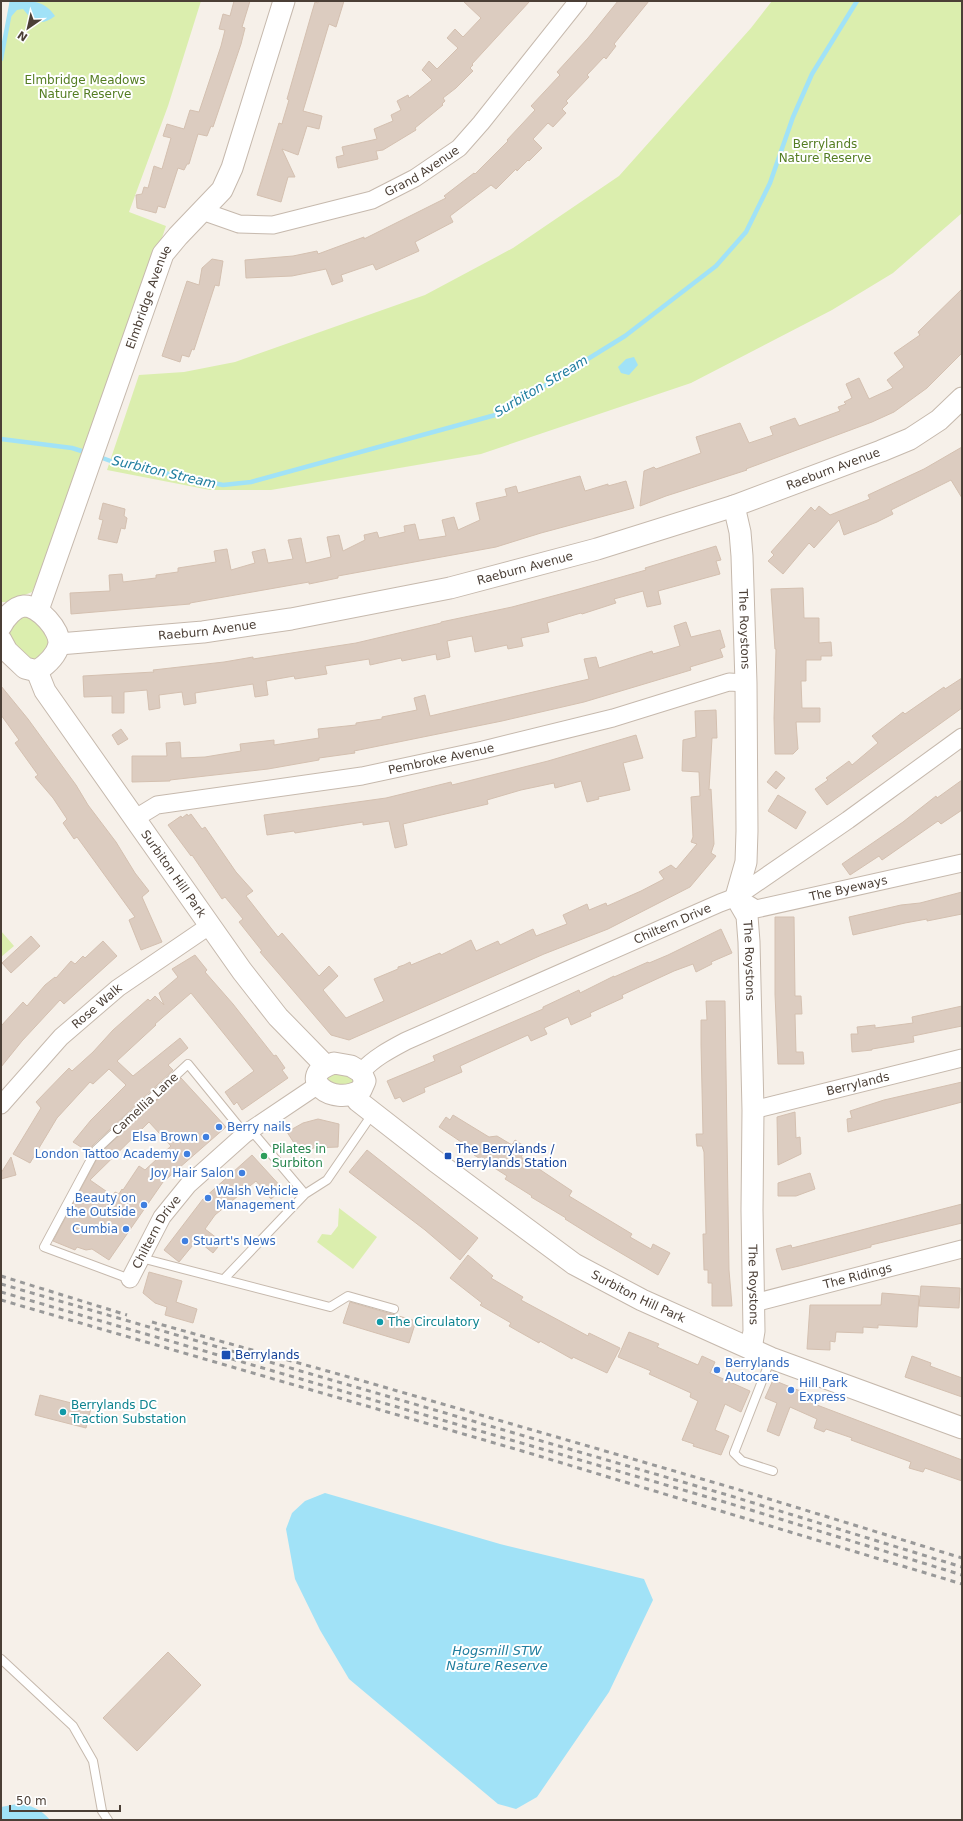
<svg xmlns="http://www.w3.org/2000/svg" width="963" height="1821" viewBox="0 0 963 1821" font-family="'DejaVu Sans',sans-serif">
<style>
.green{fill:#dbeeae}
.water{fill:#a1e2f7}
.lines{fill:none;stroke-linecap:round;stroke-linejoin:round}
.stream{stroke:#a1e2f7;stroke-width:4.5}
.building{fill:#dcccc0;stroke:#d4c0b0;fill-rule:evenodd}
.service-casing{stroke:#c6b9ad;stroke-width:10}
.minor-casing{stroke:#c6b9ad;stroke-width:19}
.tertiary-casing{stroke:#c6b9ad;stroke-width:23}
.service{stroke:#fff;stroke-width:8}
.minor{stroke:#fff;stroke-width:17}
.tertiary{stroke:#fff;stroke-width:21}
.rail{stroke:#999;stroke-width:3;stroke-dasharray:5 5;stroke-linecap:butt}
.shop-dot{fill:#3f7fe0;stroke:#fff;stroke-width:1.5}
.leisure-dot{fill:#2e9e5b;stroke:#fff;stroke-width:1.5}
.transit-dot{fill:#1a4fb4;stroke:#fff;stroke-width:1.5}
.culture-dot{fill:#0f9aa8;stroke:#fff;stroke-width:1.5}
.labels{text-anchor:middle;dominant-baseline:central;stroke-width:4;stroke-linejoin:round;paint-order:stroke}
.park-label{font-size:12px;fill:#547d22;stroke:#fff}
.street-label{font-size:12px;fill:#4b3f36;stroke:#fff}
.shop-label{font-size:12px;fill:#366cbe;stroke:#fff;text-anchor:start}
.leisure-label{font-size:12px;fill:#27864d;stroke:#fff;text-anchor:start}
.transit-label{font-size:12px;fill:#164399;stroke:#fff;text-anchor:start}
.culture-label{font-size:12px;fill:#0d838f;stroke:#fff;text-anchor:start}
.water-label{font-size:13px;font-style:italic;fill:#207e9f;stroke:#fff}
</style>
<rect width="100%" height="100%" fill="#f6f0e9"/>
<path class="green" d="M12,1H201L168,106L129,212L166,226L120,362L37,581L32,592L7,602H1V43L4,44Z
M772,1H962V213L893,273L832,310L691,383L481,454L271,490H210L107,470L139,375L184,372L235,362L425,295L513,248L619,176L751,28Z
M18,615L34,618L50,641L41,660L33,661L23,655L8,634V627Z
M1,931L14,946L1,957Z
M328,1071L350,1074L356,1080L349,1089L324,1081Z
M339,1208L377,1237L353,1269L317,1242L322,1234L331,1235L338,1226Z"/>
<path class="water" d="M12,1C33,1 44,0 55,16C41,27 33,22 23,9L17,10L8,20Z
M634,357L638,365L629,375L621,373L618,367L626,359Z
M325,1493L500,1544L644,1579L653,1600L609,1692L537,1797L516,1809L498,1804L349,1679L320,1630L295,1579L286,1529L292,1513L305,1501Z
M17,1804C31,1805 41,1809 50,1820H1V1807Z"/>
<g class="lines">
<path class="stream" d="M1,59L12,1
M1,439L72,448L88,453
M97,456L116,463L223,485L251,482L499,414L625,336L716,266L746,232L770,183L793,117L812,74L857,1"/>
</g>
<path class="building" d="M234,1H250L242,27L245,28L241,44L213,127L211,126L207,136L198,134L189,164H187L184,170L178,168L165,208L158,206L156,213L137,208L136,195L142,194L144,187L148,188L154,166L162,169L171,138L163,136L167,124L184,129L190,110L199,112L221,46L225,30L219,29L223,14L230,16Z
M318,1H344L336,27L329,24L303,111L322,116L319,129L307,126L298,155L282,149L295,177H288L281,202L257,195L279,123L282,124L283,120L289,100L287,99L312,12L315,2L318,3Z
M463,1H530L472,64L473,65L470,68L473,71L456,88L443,98L445,101L442,104L443,105L415,128L416,130L383,150L376,151L378,159L338,168L336,157L344,155L342,147L377,139L374,129L393,121L391,115L401,110L397,101L408,95L409,98L432,80L422,70L429,61L437,69L458,48L447,38L455,29L463,37L481,18Z
M618,1H649L614,44L616,46L606,59L604,57L587,75L589,77L566,101L568,103L562,109L566,113L553,127L548,123L533,139L542,148L529,161L528,160L517,171L516,169L496,189L491,185L450,216L453,222L415,242L419,251L376,270L373,264L341,275L343,281L332,285L326,269L292,276L246,278L245,260L293,256L317,251L318,254L364,237V239L446,198L444,196L474,173L475,174L508,141L507,140L535,110L531,106L560,75L557,72L588,38Z
M212,259L223,261L219,286L215,285L194,350L192,349L189,357L182,355L180,362L162,356L187,281L199,285L202,268Z
M962,289V353L927,388L894,412L872,422L746,469L747,470L666,496L640,506L644,471L654,467L656,469L701,453L696,437L740,423L749,443L773,435L770,427L795,418L799,426L840,411L838,407L846,404L844,402L852,398L846,384L859,378L869,399L893,388L887,380L904,367L894,353L920,335L918,332Z
M962,447V498L951,480L891,510L893,514L877,522L844,535L839,520L814,548L809,543L783,574L768,561L774,555L771,552L811,507L815,511L819,506L830,515L870,499L868,495L924,469Z
M580,476L585,491L608,484V486L626,481L634,508L541,533L496,547L338,576V578L309,584V582L190,603V604L71,614L70,593L110,591L109,575L122,574L123,582L156,578V575L178,572V568L216,562L214,551L227,549L231,570L255,563L252,552L265,549L268,563L293,559L288,540L301,538L306,563L331,557L327,537L339,535L343,551L365,540L364,535L377,532L379,538L405,532L404,526L415,524L419,540L446,536L442,520L454,517L458,530L480,520L476,503L507,496L505,489L516,486L518,493Z
M103,503L125,509L124,516L127,518L125,529L121,528L117,543L98,539L103,520L99,519Z
M716,546L721,560L716,561L720,574L658,591L661,604L647,607L643,591L614,599L616,603L582,614L581,613L547,623L549,632L521,638L523,646L508,649L507,645L475,652L472,636L447,641L450,657L437,660L436,654L402,661L401,658L370,665L369,659L325,666L327,674L295,679L294,676L266,681L268,695L255,697L253,684L195,693L196,703L184,705L182,692L159,695L160,708L149,710L147,690L124,692V713H112V696L84,697L83,676L154,672L153,670L224,662L253,657V659L356,643L441,623V622L512,607L579,589L646,570L645,568Z
M803,588L804,618H819V643L831,642L832,656H821V660H806V681H801L802,708H820V722H796L798,749L793,754H775L774,718L776,649H775L771,589Z
M686,622L691,637L720,630L725,647L720,649L723,657L690,667L691,670L584,702L502,721L354,751L355,753L319,758V760L268,769L170,780V781L132,782V756H167L166,743L180,742L181,758L205,757L241,751L240,744L274,740V745L319,738L318,729L356,725V723L382,719V717L417,710L414,698L425,695L430,716L589,679L584,659L596,657L599,668L652,651L653,654L680,646L674,626Z
M962,678V708L827,805L815,789L828,780L826,778L849,761L852,765L878,743L872,736L903,712L905,714L944,687L945,689Z
M1,686L28,719L76,785L88,805L116,842L135,873L149,891L142,897L162,942L141,950L129,920L135,917L77,837L74,839L63,823L67,819L53,798L35,777L38,775L15,743L19,740L1,715Z
M716,710L717,738H712L709,790L711,789L714,844L711,853L716,856L690,887L608,929L544,954L349,1040L331,1035L279,974L260,952L262,951L239,922L243,919L225,897L222,899L192,855L191,856L168,825L181,816L182,818L187,814L188,816L191,814L202,829L205,827L236,872L253,891L246,896L278,937L282,933L319,976L329,966L338,976L323,990L346,1018L384,1001L374,979L398,969V967L404,965L410,962L411,965L440,953L441,955L471,940L476,951L498,941L500,945L533,929L536,936L567,924L563,915L587,904L589,910L606,903L607,906L641,891L664,879L659,872L671,865L676,869L697,844L691,842L693,837L691,797L700,796L699,772L682,771L683,740L696,737L695,711Z
M121,729L128,739L118,745L112,735Z
M636,735L643,758L623,763L630,790L598,797L599,799L587,802L581,781L555,788L554,783L521,790L487,800L488,804L403,824L407,845L395,848L389,821L363,825V822L295,833L294,831L267,835L264,815L386,798L451,782L452,785L548,761Z
M776,771L785,778L776,789L767,782Z
M962,780V810L941,824L938,821L882,860L879,856L850,875L842,864L903,822L936,796L937,798Z
M778,795L806,812L796,829L768,811Z
M962,892V914L927,921V919L905,923L853,935L849,917L901,905L920,903Z
M775,917H794L795,996H801L802,1014H795L796,1052H803L804,1064H778L775,994Z
M721,929L732,953L711,962L712,964L696,972L693,964L674,971L622,995L623,998L590,1013L591,1016L571,1025L568,1017L544,1028L547,1034L531,1041L528,1035L460,1066L462,1072L424,1088L425,1092L403,1102L400,1097L395,1099L387,1081L435,1061L433,1056L543,1009V1007L579,990L580,993L614,976V977L648,962L649,963L668,955Z
M31,936L40,946L11,973L2,963Z
M103,941L117,956L64,1004L60,1000L22,1041L1,1067V1026L23,1002L27,1006L45,985L55,977L56,978L71,961L75,964L83,956L85,958Z
M195,955L207,970L205,972L233,1004L274,1056L276,1055L285,1068L282,1070L288,1078L242,1110L237,1102L234,1105L225,1092L254,1071L191,993L155,1024L156,1025L117,1061L133,1076L180,1038L188,1048L168,1065L173,1070L92,1146L89,1152L73,1142L91,1120L126,1085L109,1069L93,1084L90,1082L57,1118L30,1163L13,1154L41,1108L36,1102L69,1068L72,1071L93,1052L113,1030L148,999L150,1001L155,996L164,1005L159,993L178,977L172,969Z
M706,1001H725L729,1270L732,1306H712V1283H708V1270H704L703,1234H706L704,1152L702,1146H697L696,1134H703L701,1044V1020H707Z
M962,1006V1026L913,1036L914,1042L872,1049V1050L852,1052L851,1034H858L857,1027L875,1025V1028L913,1023L912,1017Z
M181,1078L226,1127L163,1182L109,1260L92,1249L86,1250L77,1247L75,1250L53,1241L100,1153ZM149,1122L171,1146L145,1170L139,1166L123,1190L122,1189L119,1194L115,1192L113,1196L90,1180Z
M962,1082V1102L848,1132L847,1119L852,1118L850,1111L884,1100Z
M795,1112L796,1138L800,1137L801,1154L778,1165L777,1117Z
M453,1115L489,1137L497,1136L512,1145L515,1140L527,1148L521,1157L572,1191L569,1196L632,1234L630,1237L651,1249L653,1244L670,1253L658,1275L597,1239L565,1219L566,1218L531,1197L532,1196L505,1179L507,1176L474,1155L476,1152L439,1127L446,1117L450,1120Z
M318,1119L339,1124L338,1147L313,1148L301,1154L287,1132L303,1123Z
M367,1150L478,1238L460,1260L425,1230L349,1172Z
M252,1155L283,1189L271,1199L256,1181L215,1215L205,1229L222,1242L213,1253L197,1240L179,1262L164,1250L203,1199Z
M11,1157L16,1175L1,1179V1173Z
M810,1173L815,1189L796,1196H778V1183Z
M962,1204V1223L871,1245V1247L799,1266L782,1270L776,1249L791,1245L792,1248Z
M468,1255L493,1276L491,1278L523,1297L521,1300L588,1336L589,1333L620,1348L607,1373L573,1357L572,1359L540,1341L539,1343L509,1326L511,1323L480,1305L482,1303L450,1278Z
M149,1272L182,1281L176,1302L197,1309L193,1323L165,1315L167,1307L155,1303L143,1293Z
M921,1286L960,1288L959,1308L919,1306Z
M882,1293L919,1296L917,1327L878,1325V1328L863,1327V1333L836,1332L835,1342L830,1341V1350L807,1349L810,1305H881Z
M350,1302L416,1321L409,1343L343,1323Z
M629,1332L659,1344L657,1347L698,1365L702,1356L715,1362L710,1373L750,1391L741,1412L725,1404L715,1430L729,1436L721,1455L693,1446L694,1444L682,1440L698,1401L690,1397L691,1393L649,1374L651,1371L618,1357Z
M912,1356L931,1363L930,1366L962,1378V1397L905,1377Z
M773,1380L820,1399L817,1405L962,1460V1481L925,1468L923,1472L909,1468L911,1462L851,1440L852,1438L826,1429L824,1432L814,1428L817,1419L790,1407L779,1436L767,1431L777,1403L765,1398Z
M40,1395L91,1408L86,1428L35,1415Z
M168,1652L201,1685L137,1751L103,1718Z"/>
<g class="lines">
<defs>
<path id="service" d="M305,1194L327,1180L373,1113
M141,1258L330,1307L348,1296L394,1309
M130,1279L44,1247L96,1150L188,1064L245,1134
M224,1279L305,1194L251,1130
M771,1358L734,1453L742,1461L773,1471
M1,1659L73,1726L93,1761L102,1811L108,1820"/>
<g id="minor">
<path id="s1" d="M202,211L239,224L273,225L372,200L415,178L459,148L481,123L578,1"/>
<path id="s2" d="M134,819L157,805L362,776L483,750L613,718L729,682L746,683"/>
<path id="s3" d="M736,897L756,909L962,863"/>
<path id="s4" d="M361,1072C374,1058 389,1050 406,1041L720,903L736,897L848,820L962,737"/>
<path id="s5" d="M1,1105L61,1037L118,988L209,926"/>
<path id="s6" d="M753,1110L962,1058"/>
<path id="s7" d="M130,1279L162,1217L188,1185L245,1134L312,1089L319,1086"/>
<path id="s8" d="M754,1303L962,1249"/>
</g>
<g id="tertiary">
<path id="s9" d="M734,506L740,532L742,556L746,683L747,831L746,862L736,897L747,916L749,942L753,1110L752,1210L754,1331L751,1349"/>
<path id="s10" d="M38,610L163,254L178,236L222,190L232,168L284,1"/>
<path d="M1,626C5,618 14,607 24,606C38,605 61,630 59,645C56,656 46,665 37,671L25,668L7,651L1,640"/>
<path id="s11" d="M59,644L203,632L291,619L450,588L597,549L734,506L881,451L910,439L939,420L962,398"/>
<path id="s12" d="M37,671L45,691L242,971L278,1017L321,1061L323,1067"/>
<path d="M334,1063L351,1066L361,1072L365,1081L361,1090C332,1108 293,1076 334,1063Z"/>
<path id="s13" d="M354,1095L358,1101L435,1161L574,1264L642,1300L771,1358L962,1428"/>
</g>
</defs>
<use href="#service" class="service-casing"/>
<use href="#minor" class="minor-casing"/>
<use href="#tertiary" class="tertiary-casing"/>
<use href="#service" class="service"/>
<use href="#minor" class="minor"/>
<use href="#tertiary" class="tertiary"/>
<path class="rail" d="M1,1276L127,1315
M1,1284L731,1496L962,1567
M1,1292L728,1503L962,1575
M1,1300L529,1453L962,1584
M152,1322L363,1381L733,1488L962,1558"/>
</g>
<g class="shop-dot">
<circle cx="219" cy="1127" r="4"/>
<circle cx="206" cy="1137" r="4"/>
<circle cx="187" cy="1154" r="4"/>
<circle cx="242" cy="1173" r="4"/>
<circle cx="208" cy="1198" r="4"/>
<circle cx="144" cy="1205" r="4"/>
<circle cx="126" cy="1229" r="4"/>
<circle cx="185" cy="1241" r="4"/>
<circle cx="717" cy="1370" r="4"/>
<circle cx="791" cy="1390" r="4"/>
</g>
<circle class="leisure-dot" cx="264" cy="1156" r="4"/>
<g class="transit-dot">
<rect x="444" y="1152" width="8" height="8" rx="2"/>
<rect x="221" y="1350" width="10" height="10" rx="2"/>
</g>
<g class="culture-dot">
<circle cx="380" cy="1322" r="4"/>
<circle cx="63" cy="1412" r="4"/>
</g>
<g class="labels">
<g class="park-label">
<text x="85" y="80">Elmbridge Meadows<tspan x="85" dy="14">Nature Reserve</tspan></text>
<text x="825" y="144">Berrylands<tspan x="825" dy="14">Nature Reserve</tspan></text>
</g>
<g class="street-label">
<text stroke="none"><textPath href="#s1" startOffset="233">Grand Avenue</textPath></text>
<text stroke="none"><textPath href="#s10" startOffset="332">Elmbridge Avenue</textPath></text>
<text stroke="none"><textPath href="#s11" startOffset="797">Raeburn Avenue</textPath></text>
<text stroke="none"><textPath href="#s11" startOffset="473">Raeburn Avenue</textPath></text>
<text stroke="none"><textPath href="#s9" startOffset="124">The Roystons</textPath></text>
<text stroke="none"><textPath href="#s11" startOffset="149">Raeburn Avenue</textPath></text>
<text stroke="none"><textPath href="#s2" startOffset="315">Pembroke Avenue</textPath></text>
<text stroke="none"><textPath href="#s12" startOffset="245">Surbiton Hill Park</textPath></text>
<text stroke="none"><textPath href="#s3" startOffset="118">The Byeways</textPath></text>
<text stroke="none"><textPath href="#s4" startOffset="346">Chiltern Drive</textPath></text>
<text stroke="none"><textPath href="#s9" startOffset="460">The Roystons</textPath></text>
<text stroke="none"><textPath href="#s5" startOffset="138">Rose Walk</textPath></text>
<text stroke="none"><textPath href="#s6" startOffset="108">Berrylands</textPath></text>
<text transform="translate(145 1104) rotate(-43)">Camellia Lane</text>
<text stroke="none"><textPath href="#s7" startOffset="54">Chiltern Drive</textPath></text>
<text stroke="none"><textPath href="#s8" startOffset="107">The Ridings</textPath></text>
<text stroke="none"><textPath href="#s9" startOffset="784">The Roystons</textPath></text>
<text stroke="none"><textPath href="#s13" startOffset="350">Surbiton Hill Park</textPath></text>
</g>
<g class="shop-label">
<text x="227" y="1127">Berry nails</text>
<text x="198" y="1137" text-anchor="end">Elsa Brown</text>
<text x="179" y="1154" text-anchor="end">London Tattoo Academy</text>
<text x="234" y="1173" text-anchor="end">Joy Hair Salon</text>
<text x="216" y="1191">Walsh Vehicle<tspan x="216" dy="14">Management</tspan></text>
<text x="136" y="1198" text-anchor="end">Beauty on<tspan x="136" dy="14">the Outside</tspan></text>
<text x="118" y="1229" text-anchor="end">Cumbia</text>
<text x="193" y="1241">Stuart's News</text>
<text x="725" y="1363">Berrylands<tspan x="725" dy="14">Autocare</tspan></text>
<text x="799" y="1383">Hill Park<tspan x="799" dy="14">Express</tspan></text>
</g>
<g class="leisure-label">
<text x="272" y="1149">Pilates in<tspan x="272" dy="14">Surbiton</tspan></text>
</g>
<g class="transit-label">
<text x="456" y="1149">The Berrylands /<tspan x="456" dy="14">Berrylands Station</tspan></text>
<text x="235" y="1355">Berrylands</text>
</g>
<g class="culture-label">
<text x="388" y="1322">The Circulatory</text>
<text x="71" y="1405">Berrylands DC<tspan x="71" dy="14">Traction Substation</tspan></text>
</g>
<g class="water-label">
<text transform="translate(541 386) rotate(-31)">Surbiton Stream</text>
<text transform="translate(164 472) rotate(13)">Surbiton Stream</text>
<text x="497" y="1650">Hogsmill STW<tspan x="497" dy="15">Nature Reserve</tspan></text>
</g>
</g>
<rect width="963" height="1821" fill="none" stroke="#4b3f36" stroke-width="4"/>
<g transform="translate(28 28) rotate(214)" stroke="#ffffff" stroke-width="3" paint-order="stroke">
<path d="M0-3L7 15L0 10L-7 15Z" fill="#4b3f36"/>
<text y="-6" font-size="11" font-weight="bold" text-anchor="middle" fill="#4b3f36">N</text>
</g>
<path d="M10 1805v6h110v-6" fill="none" stroke="#4b3f36" stroke-width="2"/>
<text x="16" y="1805" font-size="12" fill="#4b3f36" stroke="#ffffff" stroke-width="3" paint-order="stroke">50 m</text>
</svg>
